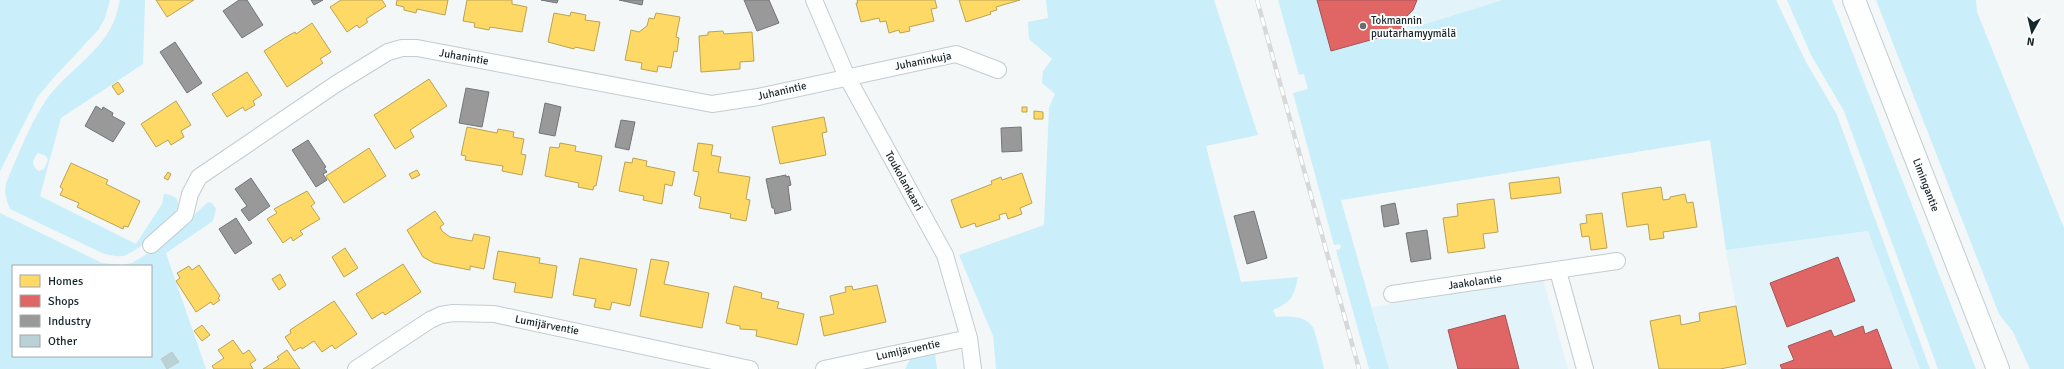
<svg xmlns="http://www.w3.org/2000/svg" width="2064" height="369" viewBox="0 0 2064 369" font-family="Signika,sans-serif">
<style>
.built{fill:#e2f4fa}
.green{fill:#caeefa;fill-rule:evenodd}
.homes{fill:#ffd966;stroke:#b9a354}
.shops{fill:#e06666;stroke:#a45354}
.industry{fill:#999;stroke:#727678}
.building{fill:#bad2d5;stroke:#bec8c9}
.lines{fill:none;stroke-linecap:round;stroke-linejoin:round}
.street-casing{stroke:#c3cccf;stroke-width:18}
.secondary-casing{stroke:#c3cccf;stroke-width:24}
.street{stroke:#fdfefe;stroke-width:16}
.secondary{stroke:#fdfefe;stroke-width:22}
.rail-casing{stroke:#d6d8d9;stroke-width:4.5}
.rail{stroke:#fff;stroke-width:3;stroke-dasharray:9;stroke-linecap:butt}
.poi-dot{fill:#646f73;stroke:#fff;stroke-width:1.5}
.labels{text-anchor:middle;dominant-baseline:central;stroke-width:4;stroke-linejoin:round;paint-order:stroke}
.poi-label{font-size:11px;fill:#17262b;stroke:#fff;text-anchor:start}
.street-label{font-size:11px;fill:#17262b;stroke:#fff}
</style>
<rect width="100%" height="100%" fill="#f3f7f8"/>
<path class="built" d="M1307,0H1566L1327,73Z
M1868,231L1920,369H1747L1726,250Z
M1543,279L1568,369H1389L1372,307Z"/>
<path class="green" d="M0,0H110L105,18L99,29L49,83L37,98L0,171Z
M120,0H145L143,64L61,118L40,196L136,244L162,204L164,194C207,198 140,252 123,256C116,257 109,255 102,253L10,209C6,199 4,193 6,183C18,156 29,125 46,100C66,72 101,53 114,21C117,14 118,7 120,0ZM38,153L46,156L48,160L44,169L39,171C31,167 32,159 38,153Z
M1046,0H1214L1258,135L1206,146L1241,282L1298,277C1294,297 1291,302 1273,310L1276,317C1287,316 1304,315 1312,326C1316,332 1322,360 1324,369H996L993,336L959,255L1044,225L1049,107L1055,94L1042,83L1043,71L1052,59L1029,39L1028,22L1048,18Z
M1278,0H1317L1331,51L1403,31L1503,0H1776L1806,62L1837,115L1930,369H1920L1868,231L1726,250L1710,140L1341,200L1389,369H1369L1336,250L1340,249L1341,246L1339,244L1334,245L1293,93L1308,89L1304,74L1299,75Z
M1787,0H1832L1976,369H1938L1844,111L1811,55Z
M1876,0H1976L1977,12L2064,228V369H2030L2013,332L1999,314Z
M208,202L212,203L216,209L213,221L166,253L206,369H0V213L102,263L123,265L132,263L150,252L191,218ZM13,266H151V356H13Z
M935,354L937,369H905L911,358Z"/>
<path class="homes" d="M156,0H194L167,17Z
M341,0H382L386,6L366,19L368,22L359,28L357,25L347,32L330,7Z
M397,0H448L445,15L417,9L416,13L404,10V7L396,5Z
M467,0H512V4L527,7L522,32L490,27L489,30L474,27L475,23L463,21Z
M857,0H935L937,8L931,9L934,21L909,27L910,31L900,33L899,30L889,33L886,21L880,22L879,18L861,22L856,3H858Z
M959,0H1020L996,7L997,10L990,12L991,14L966,22Z
M571,12L586,15L585,20L600,22L594,51L575,47L574,49L548,42L554,13L570,16Z
M656,13L680,17L676,37L679,38L677,52L674,51L671,68L658,66L657,72L641,69L642,63L625,60L631,30L639,32L647,26L649,18L654,19Z
M312,23L331,52L320,59L323,63L287,87L264,51L286,37L295,32L296,34Z
M723,31L724,34L752,32L754,61L740,62V69L701,72L699,36L708,35V32Z
M247,72L262,95L253,101L255,105L245,111L243,107L227,117L212,94Z
M429,79L447,106L410,130L414,137L395,149L374,115Z
M118,82L124,91L118,95L112,86Z
M176,101L191,125L181,131L184,137L171,145L168,140L156,147L141,124Z
M1022,107H1027V112H1022Z
M1034,111L1043,112V119H1034Z
M824,117L827,132L822,133L826,155L780,164L772,127Z
M467,127L497,133L498,129L514,132L513,137L524,139L521,154L526,155L522,175L502,171L503,166L465,160L466,156L461,155Z
M560,143L576,146L575,151L602,156L596,186H594L593,190L578,187L579,183L545,176L550,147L559,148Z
M698,143L713,145L711,155L721,157L718,172L750,177L746,199L750,200L746,221L730,218L731,214L699,208L701,197L694,195L699,172L693,171Z
M369,148L386,176L344,203L326,176Z
M633,158L647,161L646,166L675,172L672,186L665,184L662,204L643,200L644,196L619,191L625,162L632,163Z
M71,163L108,180L106,184L140,201L128,227L124,226L123,229L77,207L79,203L60,195L63,189L60,187Z
M417,170L420,175L412,179L409,174Z
M168,172L171,174L168,180L164,178Z
M1022,173L1032,203L1020,208L1022,214L1008,219L1006,213L999,215L1000,219L976,227L975,223L961,228L951,200L992,184L991,181L1001,177L1002,180Z
M1559,177L1561,193L1511,199L1509,183Z
M1661,187L1663,200L1670,199V197L1685,194L1687,203L1693,202L1697,227L1663,232L1664,238L1650,240L1648,224L1627,227L1622,193Z
M307,191L315,203L311,206L320,219L300,231L303,234L293,241L291,237L283,243L267,219L277,213L274,209Z
M1494,199L1498,232L1483,234L1485,248L1448,253L1443,218L1458,216L1457,204Z
M435,211L444,224L440,227L442,231L450,237L472,241L474,234L490,237L484,269L470,266V270L434,263L423,257L407,230Z
M1602,213L1607,248L1591,250L1589,236L1582,237L1580,224L1587,223L1586,215Z
M345,248L358,268L344,277L332,257Z
M498,251L540,258L539,263L557,266L552,298L514,292L516,283L493,279Z
M580,258L637,269L630,306L612,302L610,310L594,307L596,299L573,295Z
M651,259L669,262L664,284L709,293L702,328L640,316Z
M403,264L421,292L385,315L383,312L372,319L356,294Z
M199,265L220,296L218,298L220,300L213,305L211,302L196,312L176,281L180,278L177,273L189,266L192,270Z
M280,274L286,285L279,290L272,279Z
M877,285L886,322L824,336L820,317L834,314L830,296L846,292L845,287L852,286L853,290Z
M734,286L762,293L761,298L779,302L777,308L804,314L797,345L756,336L757,330L740,329V326L726,323Z
M334,301L357,334L335,349L332,345L322,352L314,341L302,349L301,347L294,351L285,337L291,333L290,330Z
M1736,306L1746,364L1720,369H1659L1650,321L1680,315L1681,325L1700,321L1699,313Z
M202,325L210,335L202,341L194,331Z
M233,340L243,354L249,350L256,360L250,364L253,369H214L212,366L224,358L218,350Z
M287,350L300,369H263L279,359L277,357Z"/>
<path class="shops" d="M1317,0H1417L1413,10L1404,19L1400,20L1403,31L1331,51Z
M1838,257L1855,301L1787,327L1770,283Z
M1505,315L1519,369H1458L1448,330Z
M1863,326L1865,334L1877,329L1892,369H1782L1780,365L1794,360L1788,346L1831,330L1834,337Z"/>
<path class="industry" d="M239,0H247L263,25L242,38L223,11Z
M311,0H323L314,5Z
M541,0H558L557,3Z
M619,0H643L642,5Z
M744,0H769L779,23L757,31Z
M175,42L202,83L187,93L160,52Z
M466,88L489,92L482,127L459,123Z
M545,103L561,107L555,136L539,133Z
M96,106L102,110L103,107L113,113L112,116L125,123L113,142L85,126Z
M621,120L635,122L629,150L615,147Z
M1021,127L1022,151L1002,152L1001,128Z
M308,140L326,167L324,168L327,172L323,174L327,180L316,187L292,150Z
M786,175V177L789,176L791,185L788,186L791,210L775,214L774,208H772L766,179Z
M251,178L270,206L249,221L241,210L247,206L235,189Z
M1395,203L1399,224L1384,227L1381,206Z
M1254,211L1267,258L1247,264L1234,216Z
M236,218L252,243L235,254L219,229Z
M1427,230L1431,259L1411,262L1406,233Z"/>
<path class="building" d="M172,352L179,362L167,369L161,359Z"/>
<g class="lines">
<defs>
<path id="street" d="M814,0L847,77L945,255L969,338L973,369
M151,245L185,215L190,194L199,177L336,84L388,52L402,48H417L712,104L758,97L956,54L998,70
M1558,271L1585,369
M1392,294L1617,261
M356,369L430,320L441,315L453,313L494,314L750,369
M824,369L969,338"/>
<path id="secondary" d="M1854,0L1998,369"/>
</defs>
<use href="#street" class="street-casing"/>
<use href="#secondary" class="secondary-casing"/>
<use href="#street" class="street"/>
<use href="#secondary" class="secondary"/>
<defs>
<path id="rail" d="M1257,0L1359,369"/>
</defs>
<use href="#rail" class="rail-casing"/>
<use href="#rail" class="rail"/>
</g>
<circle class="poi-dot" cx="1363" cy="26" r="4"/>
<g class="labels">
<g class="poi-label">
<text x="1371" y="20">Tokmannin<tspan x="1371" dy="13">puutarhamyymälä</tspan></text>
</g>
<g class="street-label">
<text transform="translate(464 57) rotate(10)">Juhanintie</text>
<text transform="translate(923 61) rotate(-11)">Juhaninkuja</text>
<text transform="translate(782 91) rotate(-13)">Juhanintie</text>
<text transform="translate(904 181) rotate(61)">Toukolankaari</text>
<text transform="translate(1926 185) rotate(69)">Limingantie</text>
<text transform="translate(1475 282) rotate(-8)">Jaakolantie</text>
<text transform="translate(547 325) rotate(11)">Lumijärventie</text>
<text transform="translate(908 350) rotate(-12)">Lumijärventie</text>
</g>
</g>
<rect x="12" y="265" width="140" height="92" fill="#ffffff" stroke="#a2a8aa"/>
<rect x="20" y="275" width="20" height="12" fill="#ffd966" stroke="#a2a8aa"/>
<text x="48" y="285" font-size="12" fill="#17262b">Homes</text>
<rect x="20" y="295" width="20" height="12" fill="#e06666" stroke="#a2a8aa"/>
<text x="48" y="305" font-size="12" fill="#17262b">Shops</text>
<rect x="20" y="315" width="20" height="12" fill="#999999" stroke="#a2a8aa"/>
<text x="48" y="325" font-size="12" fill="#17262b">Industry</text>
<rect x="20" y="335" width="20" height="12" fill="#bad2d5" stroke="#a2a8aa"/>
<text x="48" y="345" font-size="12" fill="#17262b">Other</text>
<g transform="translate(2032 32) rotate(188)" stroke="#ffffff" stroke-width="3" paint-order="stroke">
<path d="M0-3L7 15L0 10L-7 15Z" fill="#17262b"/>
<text y="-6" font-size="11" font-weight="bold" text-anchor="middle" fill="#17262b">N</text>
</g>
</svg>
